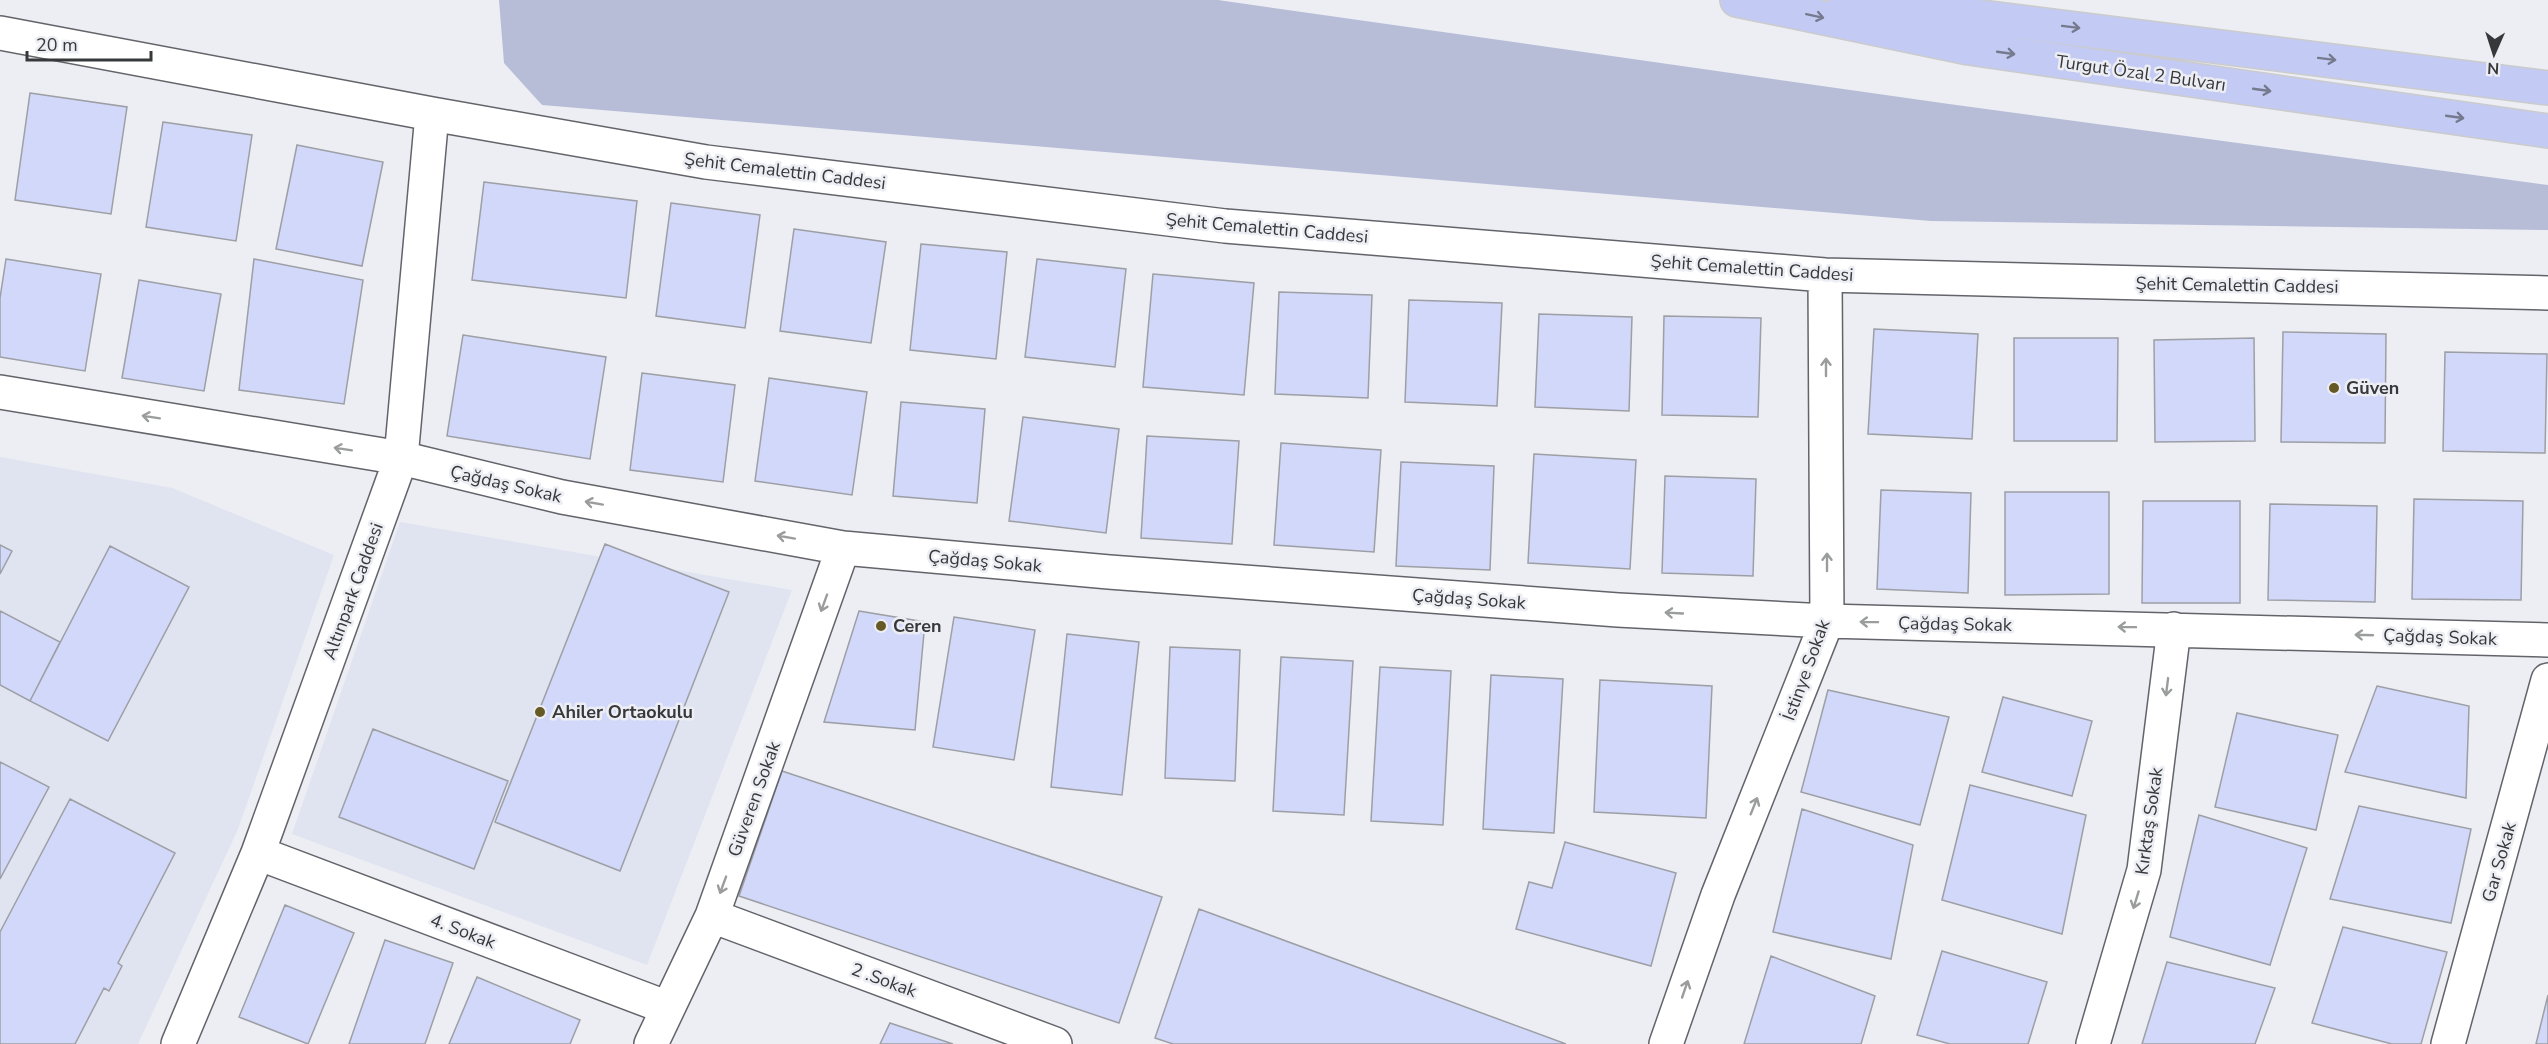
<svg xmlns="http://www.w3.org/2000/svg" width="2548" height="1044" viewBox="0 0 2548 1044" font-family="'Nunito Sans',sans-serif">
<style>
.built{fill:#e0e3f0}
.green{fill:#b8bdd7}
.building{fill:#d1d8f9;stroke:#9d9fa5;stroke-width:1.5}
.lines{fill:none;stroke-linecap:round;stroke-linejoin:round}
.minor-casing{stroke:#63646a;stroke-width:36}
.highway-casing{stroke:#cbcbcc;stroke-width:36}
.minor{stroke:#fff;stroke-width:33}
.highway{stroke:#c3cbf4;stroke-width:33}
.oneway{stroke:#767a8e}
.oneway2{stroke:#9b9c9c}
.poi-dot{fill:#655926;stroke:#eceef4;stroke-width:2}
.labels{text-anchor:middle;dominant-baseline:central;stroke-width:5;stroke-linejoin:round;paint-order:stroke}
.street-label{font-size:18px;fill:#37383a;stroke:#eceef4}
.poi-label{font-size:18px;font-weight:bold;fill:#37383a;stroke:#eceef4;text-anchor:start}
</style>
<rect width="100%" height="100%" fill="#eceef4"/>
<path class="built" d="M0,457L172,488L334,555L238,829L138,1044H0Z
M400,522L792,590L647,965L292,834Z"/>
<path class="green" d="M499,0H1218L1949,104L2548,185V230L1931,221L542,105L504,63Z"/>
<path class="building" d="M30,93L127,107L111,214L15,200Z
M163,122L252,135L236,241L146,227Z
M297,145L383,162L362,266L276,249Z
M484,182L637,201L626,298L472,280Z
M671,203L760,215L745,328L656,316Z
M794,229L886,242L871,343L780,331Z
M921,244L1007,252L996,359L910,350Z
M6,259L101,274L85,371L0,357V298Z
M254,259L363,280L344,404L239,390Z
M1037,259L1126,269L1115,367L1025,357Z
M1153,274L1254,283L1244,395L1143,387Z
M139,280L221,294L204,391L122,378Z
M1279,292L1372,295L1368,398L1275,394Z
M1409,300L1502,303L1497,406L1405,402Z
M1539,314L1632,317L1629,411L1535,407Z
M1664,316L1761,318L1758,417L1662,415Z
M1874,329L1978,334L1972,439L1868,434Z
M2283,332L2386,334L2385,443L2281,442Z
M463,335L606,357L590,459L447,436Z
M2014,338H2118L2117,441H2014Z
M2254,338L2255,441L2155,442L2154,340Z
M2445,352L2547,354L2545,453L2443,451Z
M642,373L735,385L723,482L630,470Z
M769,378L867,392L852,495L755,481Z
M901,402L985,409L977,503L893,496Z
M1023,417L1119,429L1106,533L1009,521Z
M1147,436L1239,441L1232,544L1141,538Z
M1281,443L1381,450L1374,552L1274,545Z
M1534,454L1636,460L1630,569L1528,563Z
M1401,462L1494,466L1490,570L1396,566Z
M1665,476L1756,479L1753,576L1662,573Z
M1881,490L1971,493L1968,593L1877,589Z
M2005,492H2109V594L2005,595Z
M2414,499L2523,501L2521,600L2412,599Z
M2143,501H2240V603H2142Z
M2270,504L2377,506L2375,602L2268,600Z
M605,544L729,592L620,871L495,822Z
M0,545L12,551L0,574Z
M110,546L189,587L108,741L30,701Z
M0,611L60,642L30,701L0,685Z
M859,611L925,622L915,730L824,722Z
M954,617L1035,630L1014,760L933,747Z
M1067,634L1139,642L1122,795L1051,787Z
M1170,647L1240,650L1235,781L1165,778Z
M1281,657L1353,661L1344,815L1273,811Z
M1380,667L1451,671L1443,825L1371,821Z
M1491,675L1563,679L1554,833L1483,829Z
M1600,680L1712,686L1706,818L1594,812Z
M2377,686L2469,706L2466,798L2345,772Z
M1828,690L1949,717L1920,825L1801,792Z
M2003,697L2092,721L2072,796L1982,772Z
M2237,713L2338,735L2316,830L2215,807Z
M373,729L508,781L474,869L339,817Z
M0,762L49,787L0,879Z
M782,771L1162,897L1119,1023L739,896Z
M1970,785L2086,815L2062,934L1942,900Z
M70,799L175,853L118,963L122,966L109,991L104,988L75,1044H0V932Z
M2359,806L2471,829L2451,923L2330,899Z
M1802,809L1913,845L1891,959L1773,932Z
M2199,815L2307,848L2270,965L2170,937Z
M1565,842L1676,873L1651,966L1516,929L1529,882L1552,888Z
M285,905L354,933L308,1044L239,1017Z
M1199,909L1566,1044H1173L1155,1038Z
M2343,927L2447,952L2421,1044H2392L2312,1023Z
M385,940L453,963L425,1044H349Z
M1942,951L2047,982L2028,1044H1950L1917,1035Z
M1771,956L1875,996L1861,1044H1744Z
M2167,962L2275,988L2255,1044H2142Z
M477,977L580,1020L570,1044H449Z
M2548,995V1044H2536Z
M890,1023L953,1044H880Z"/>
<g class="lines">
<defs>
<path id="minor" d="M0,33L432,114L706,162L1225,226L1825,275L2548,293
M0,392L401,458L562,497L843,548L1109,572L1618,610L1827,621L2548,640
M258,853L668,1008
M712,916L1055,1044
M178,1044L258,853L401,458L432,114
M651,1044L712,916L843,548
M1666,1044L1718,895L1827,621L1825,275
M2093,1044L2144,870L2174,629
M2448,1044L2548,680"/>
<path id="highway" d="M1737,0L1969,48L2548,131
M1846,0L2548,88"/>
</defs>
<use href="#minor" class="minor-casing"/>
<use href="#highway" class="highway-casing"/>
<use href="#minor" class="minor"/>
<use href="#highway" class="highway"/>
</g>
<defs><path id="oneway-shaft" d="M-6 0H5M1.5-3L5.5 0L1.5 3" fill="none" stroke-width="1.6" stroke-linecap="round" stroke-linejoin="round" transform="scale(1.5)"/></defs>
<g class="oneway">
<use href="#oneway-shaft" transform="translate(1815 16) rotate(12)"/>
<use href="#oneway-shaft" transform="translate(2071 27) rotate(7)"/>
<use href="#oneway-shaft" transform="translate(2006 53) rotate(8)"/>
<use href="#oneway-shaft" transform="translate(2327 59) rotate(7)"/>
<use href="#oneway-shaft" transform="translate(2262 90) rotate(8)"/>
<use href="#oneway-shaft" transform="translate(2455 117) rotate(8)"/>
</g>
<g class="oneway2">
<use href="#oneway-shaft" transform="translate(1826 367) rotate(-90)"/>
<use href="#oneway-shaft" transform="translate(151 417) rotate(-171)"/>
<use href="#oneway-shaft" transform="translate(343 449) rotate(-171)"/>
<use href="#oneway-shaft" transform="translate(594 503) rotate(-170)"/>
<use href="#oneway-shaft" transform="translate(786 537) rotate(-170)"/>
<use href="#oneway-shaft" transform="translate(1827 562) rotate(-90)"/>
<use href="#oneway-shaft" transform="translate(824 603) rotate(110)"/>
<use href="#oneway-shaft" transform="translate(1674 613) rotate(-177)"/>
<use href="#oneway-shaft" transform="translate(1869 622) rotate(-179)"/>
<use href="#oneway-shaft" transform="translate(2127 627) rotate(-179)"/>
<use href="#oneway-shaft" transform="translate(2364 635) rotate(-178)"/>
<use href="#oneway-shaft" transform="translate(2167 687) rotate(97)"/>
<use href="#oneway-shaft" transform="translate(1754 806) rotate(-68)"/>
<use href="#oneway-shaft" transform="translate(723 885) rotate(110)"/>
<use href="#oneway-shaft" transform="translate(2136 900) rotate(107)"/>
<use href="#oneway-shaft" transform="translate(1685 989) rotate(-71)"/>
</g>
<g class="poi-dot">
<circle cx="2334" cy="388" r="6"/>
<circle cx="881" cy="626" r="6"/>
<circle cx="540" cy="712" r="6"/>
</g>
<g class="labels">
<g class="street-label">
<text transform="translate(2141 73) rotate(8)">Turgut Özal 2 Bulvarı</text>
<text transform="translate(785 171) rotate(7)">Şehit Cemalettin Caddesi</text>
<text transform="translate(1267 228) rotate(5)">Şehit Cemalettin Caddesi</text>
<text transform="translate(1752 268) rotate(4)">Şehit Cemalettin Caddesi</text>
<text transform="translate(2237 285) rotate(1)">Şehit Cemalettin Caddesi</text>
<text transform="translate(506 484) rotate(13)">Çağdaş Sokak</text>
<text transform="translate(985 561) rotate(5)">Çağdaş Sokak</text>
<text transform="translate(353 591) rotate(-70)">Altınpark Caddesi</text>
<text transform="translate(1469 599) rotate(4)">Çağdaş Sokak</text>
<text transform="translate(1955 624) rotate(1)">Çağdaş Sokak</text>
<text transform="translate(2440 637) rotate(2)">Çağdaş Sokak</text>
<text transform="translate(1806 670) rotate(-70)">İstinye Sokak</text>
<text transform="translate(754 799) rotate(-70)">Güveren Sokak</text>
<text transform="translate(2149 821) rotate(-82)">Kırktaş Sokak</text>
<text transform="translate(2499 862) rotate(-74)">Gar Sokak</text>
<text transform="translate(463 931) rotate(21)">4. Sokak</text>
<text transform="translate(884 980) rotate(20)">2 .Sokak</text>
</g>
<g class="poi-label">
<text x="2346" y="388">Güven</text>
<text x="893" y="626">Ceren</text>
<text x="552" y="712">Ahiler Ortaokulu</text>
</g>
</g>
<g transform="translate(2494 54) rotate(183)" stroke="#eceef4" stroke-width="4.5" paint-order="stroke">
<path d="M0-4.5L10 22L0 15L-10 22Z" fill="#37383a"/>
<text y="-9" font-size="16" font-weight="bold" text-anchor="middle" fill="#37383a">N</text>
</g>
<path d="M27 51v9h124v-9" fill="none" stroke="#37383a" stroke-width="3"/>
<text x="36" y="51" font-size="18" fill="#37383a" stroke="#eceef4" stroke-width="4.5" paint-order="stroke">20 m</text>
</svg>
